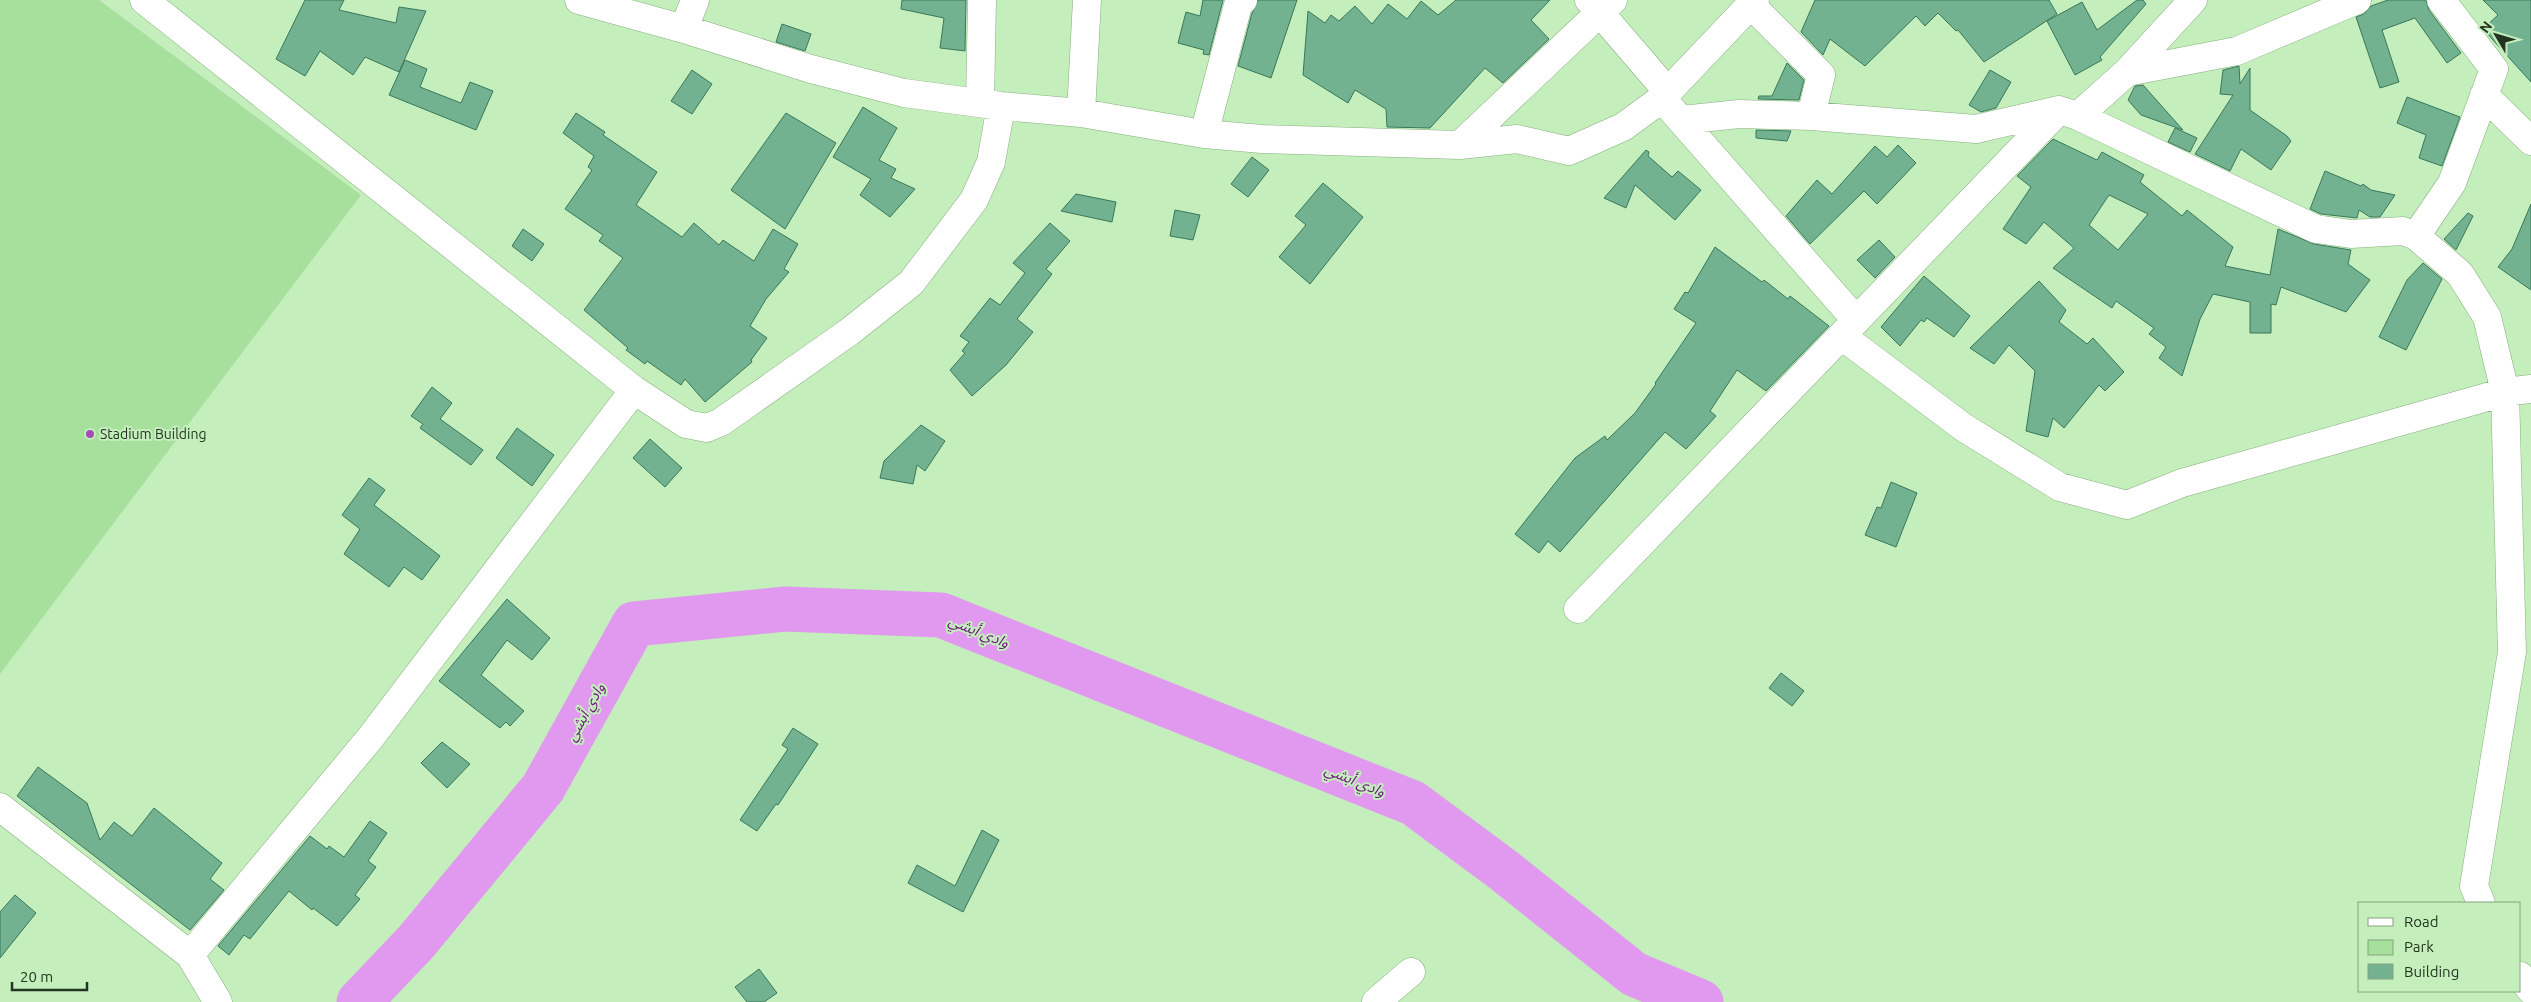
<svg xmlns="http://www.w3.org/2000/svg" width="2531" height="1002" viewBox="0 0 2531 1002" font-family="Ubuntu,'Noto Sans Arabic',sans-serif">
<style>
.green{fill:#a7df9d}
.lines{fill:none;stroke-linecap:round;stroke-linejoin:round}
.river{stroke:#e099ee;stroke-width:45}
.building{fill:#72b291;stroke:#387859;fill-rule:evenodd}
.minor-casing{stroke:#86af7e;stroke-width:29}
.minor{stroke:#fff;stroke-width:28}
.poi-dot{fill:#a64cb8;stroke:#c4efbc;stroke-width:2}
.labels{text-anchor:middle;dominant-baseline:central;stroke-width:4;stroke-linejoin:round;paint-order:stroke}
.poi-label{font-size:14px;fill:#233420;stroke:#c4efbc;text-anchor:start}
.water-label{font-size:15px;font-style:italic;fill:#721c81;stroke:#c4efbc}
</style>
<rect width="100%" height="100%" fill="#c4efbc"/>
<path class="green" d="M0,0H99L361,195L0,674Z"/>
<g class="lines">
<path class="river" d="M359,1002L417,941L543,788L634,624L785,609L941,615L1413,803L1502,869L1634,974L1701,1002"/>
</g>
<path class="building" d="M305,0H344L339,10L396,23L399,7L426,11L399,72L365,57L353,75L320,51L305,76L276,59Z
M902,0H966L965,51L940,48L944,18L901,9Z
M1203,0H1223L1209,55L1203,54L1204,50L1178,43L1186,12L1200,16Z
M1258,0H1297L1271,78L1238,66L1252,13Z
M1456,0H1550L1531,20L1549,39L1503,83L1485,68L1430,128L1387,127L1386,109L1355,90L1348,103L1303,75L1308,11L1325,23L1331,15L1339,21L1355,6L1372,24L1388,4L1407,19L1421,1L1438,15Z
M1815,0H2049L2057,14L1984,62L1958,30L1956,31L1938,13L1925,26L1916,16L1865,66L1830,39L1823,55L1801,32Z
M2137,0H2143L2146,4L2100,57L2102,60L2075,75L2047,21L2082,2L2097,30Z
M2388,0H2426L2429,10L2461,53L2447,63L2415,18L2382,30L2399,82L2380,88L2356,17L2364,14L2371,6Z
M2483,0H2531V82L2483,29L2498,15Z
M782,24L811,34L805,51L776,42Z
M405,60L427,69L420,87L461,103L470,82L493,91L476,130L389,95Z
M1787,63L1804,80L1799,100L1758,99L1759,96H1772Z
M2239,66L2240,84L2250,68V110L2287,136L2291,141L2271,170L2241,149L2230,171L2195,154L2233,95L2220,94L2223,70Z
M692,70L712,84L692,114L671,101Z
M1990,70L2011,82L1996,108L1981,112L1969,105Z
M2143,85L2183,130L2141,115L2128,100L2135,86Z
M2407,97L2460,117L2442,166L2419,158L2426,135L2397,123Z
M863,107L897,128L879,160L896,169L891,178L915,189L890,217L860,195L871,179L833,157Z
M576,113L605,132L603,135L657,172L636,205L682,237L694,223L719,245L723,240L754,261L773,229L798,244L784,269L789,272L766,299L750,326L767,338L751,360L752,362L705,402L685,379L681,385L647,361L645,364L626,350L628,348L584,310L623,258L599,241L603,235L565,209L592,170L588,167L594,156L563,133Z
M786,113L836,143L785,229L731,190Z
M2175,128L2197,138L2190,152L2168,142Z
M1756,130L1791,131L1787,141L1756,138Z
M2053,139L2097,160L2102,152L2144,175L2140,182L2182,216L2187,210L2233,247L2225,266L2270,275L2278,229L2314,244L2351,250L2348,264L2370,280L2346,312L2281,287L2276,305L2271,304V333H2250V302L2213,294L2200,319L2182,376L2159,358L2166,347L2149,334L2154,328L2116,301L2112,308L2053,268L2074,248L2044,222L2026,244L2003,229L2031,187L2017,176ZM2109,195L2148,214L2118,250L2089,225Z
M1898,145L1916,163L1877,204L1864,191L1810,244L1786,216L1817,180L1832,194L1875,146L1887,157Z
M1646,150L1649,152L1648,156L1672,177L1678,171L1701,190L1675,220L1635,185L1626,208L1604,198Z
M1252,157L1269,170L1248,197L1231,184Z
M2325,171L2361,186L2363,184L2371,190L2395,195L2380,217H2370L2359,210L2357,218L2321,214L2310,209Z
M1323,183L1363,217L1310,284L1279,257L1306,225L1295,216Z
M1076,194L1116,202L1112,222L1061,211Z
M2531,204V290L2498,267L2512,249Z
M1175,210L1200,215L1193,240L1170,236Z
M2468,213L2473,216L2456,250L2444,239Z
M1050,223L1070,241L1046,269L1052,274L1017,319L1033,332L1006,365L972,396L950,370L965,353L962,351L969,342L960,336L990,298L1000,305L1025,273L1013,263Z
M523,229L544,244L532,261L512,246Z
M1879,240L1895,257L1875,278L1857,260Z
M1715,247L1762,282L1764,280L1788,299L1790,296L1829,326L1766,391L1737,370L1710,411L1716,416L1686,449L1665,432L1560,552L1548,541L1539,553L1515,534L1575,458L1605,436L1607,440L1635,413L1656,384L1655,383L1696,323L1674,309L1685,292L1688,293Z
M2423,263L2442,279L2406,350L2379,337L2407,280Z
M1924,276L1970,316L1954,337L1927,318L1924,322L1921,320L1900,346L1881,327Z
M2039,281L2066,310L2059,322L2087,344L2093,338L2124,372L2105,391L2099,385L2064,428L2053,418L2048,437L2026,431L2035,371L2009,345L1994,364L1970,348Z
M432,387L452,403L440,419L483,450L471,465L420,428L423,424L411,416Z
M921,425L945,441L925,471L917,465L913,484L880,478L884,461Z
M517,428L554,455L532,486L496,458Z
M650,439L682,468L665,487L633,458Z
M369,478L385,490L374,505L440,556L422,580L404,567L389,587L344,554L360,529L342,515Z
M1891,482L1917,493L1896,547L1865,535L1877,507L1881,508Z
M507,599L550,638L532,660L507,640L481,675L524,711L510,726L506,722L500,728L439,681Z
M1781,673L1804,691L1792,706L1769,688Z
M793,728L818,744L778,805L776,804L757,831L740,820L788,749L782,745Z
M442,742L470,764L447,788L421,763Z
M38,767L87,803L100,840L114,822L132,836L154,808L222,863L210,879L224,890L190,930L17,796Z
M370,821L387,833L368,861L376,867L355,895L360,899L337,926L313,908L312,910L289,891L250,939L244,935L229,955L218,946L310,836L327,849L329,846L344,857Z
M982,830L999,840L963,912L908,883L917,865L955,886Z
M15,895L36,913L0,958V912Z
M759,969L777,993L764,1002H747L735,987Z"/>
<g class="lines">
<defs>
<path id="minor" d="M144,0L634,390L686,424L707,428L721,422L849,332L911,283L974,200L991,162L1001,106
M579,0L684,29L811,69L904,93L1001,106L1081,113L1204,134L1262,139L1460,145L1517,139L1569,151L1623,127L1660,100L1755,0
M1589,0L1668,92
M1750,4L1821,75L1811,116
M684,29L695,0
M2127,72L2237,51L2357,0
M2484,95L2531,141
M980,103L982,0
M1672,110L1856,320
M1081,113L1087,0
M2078,116L2127,72L2193,0
M1682,120L1739,114L1811,116L1976,129L2059,110L2078,116L2316,229L2351,234L2403,231L2416,236L2460,274L2487,317L2505,392L2512,652L2474,886L2481,903
M1204,134L1238,5L1243,0
M1460,145L1613,0
M2416,236L2452,183L2494,69L2441,0
M1842,336L1963,427L2060,487L2127,505L2182,483L2505,392L2531,389
M1578,609L2059,110
M0,807L190,955L218,1002
M190,955L371,737L634,390
M2520,976L2531,990
M1376,1002L1411,972"/>
</defs>
<use href="#minor" class="minor-casing"/>
<use href="#minor" class="minor"/>
</g>
<circle class="poi-dot" cx="90" cy="434" r="5"/>
<g class="labels">
<g class="poi-label">
<text x="100" y="434">Stadium Building</text>
</g>
<g class="water-label">
<text transform="translate(979 631) rotate(22)">وادي أبشي</text>
<text transform="translate(585 712) rotate(-61)">وادي أبشي</text>
<text transform="translate(1355 780) rotate(22)">وادي أبشي</text>
</g>
</g>
<rect x="2358" y="902" width="162" height="90" fill="#c4efbc" stroke="#84a47e"/>
<rect x="2368" y="918" width="25" height="8" fill="#ffffff" stroke="#84a47e"/>
<text x="2404" y="927" font-size="15" fill="#233420">Road</text>
<rect x="2368" y="940" width="25" height="15" fill="#a7df9d" stroke="#84a47e"/>
<text x="2404" y="952" font-size="15" fill="#233420">Park</text>
<rect x="2368" y="964" width="25" height="15" fill="#72b291" stroke="#84a47e"/>
<text x="2404" y="977" font-size="15" fill="#233420">Building</text>
<g transform="translate(2496 35) rotate(308)" stroke="#c4efbc" stroke-width="4" paint-order="stroke">
<path d="M0-4L9 19L0 12L-9 19Z" fill="#233420"/>
<text y="-8" font-size="14" font-weight="bold" text-anchor="middle" fill="#233420">N</text>
</g>
<path d="M12 982v8h75v-8" fill="none" stroke="#233420" stroke-width="2.5"/>
<text x="20" y="982" font-size="15" fill="#233420" stroke="#c4efbc" stroke-width="4" paint-order="stroke">20 m</text>
</svg>
